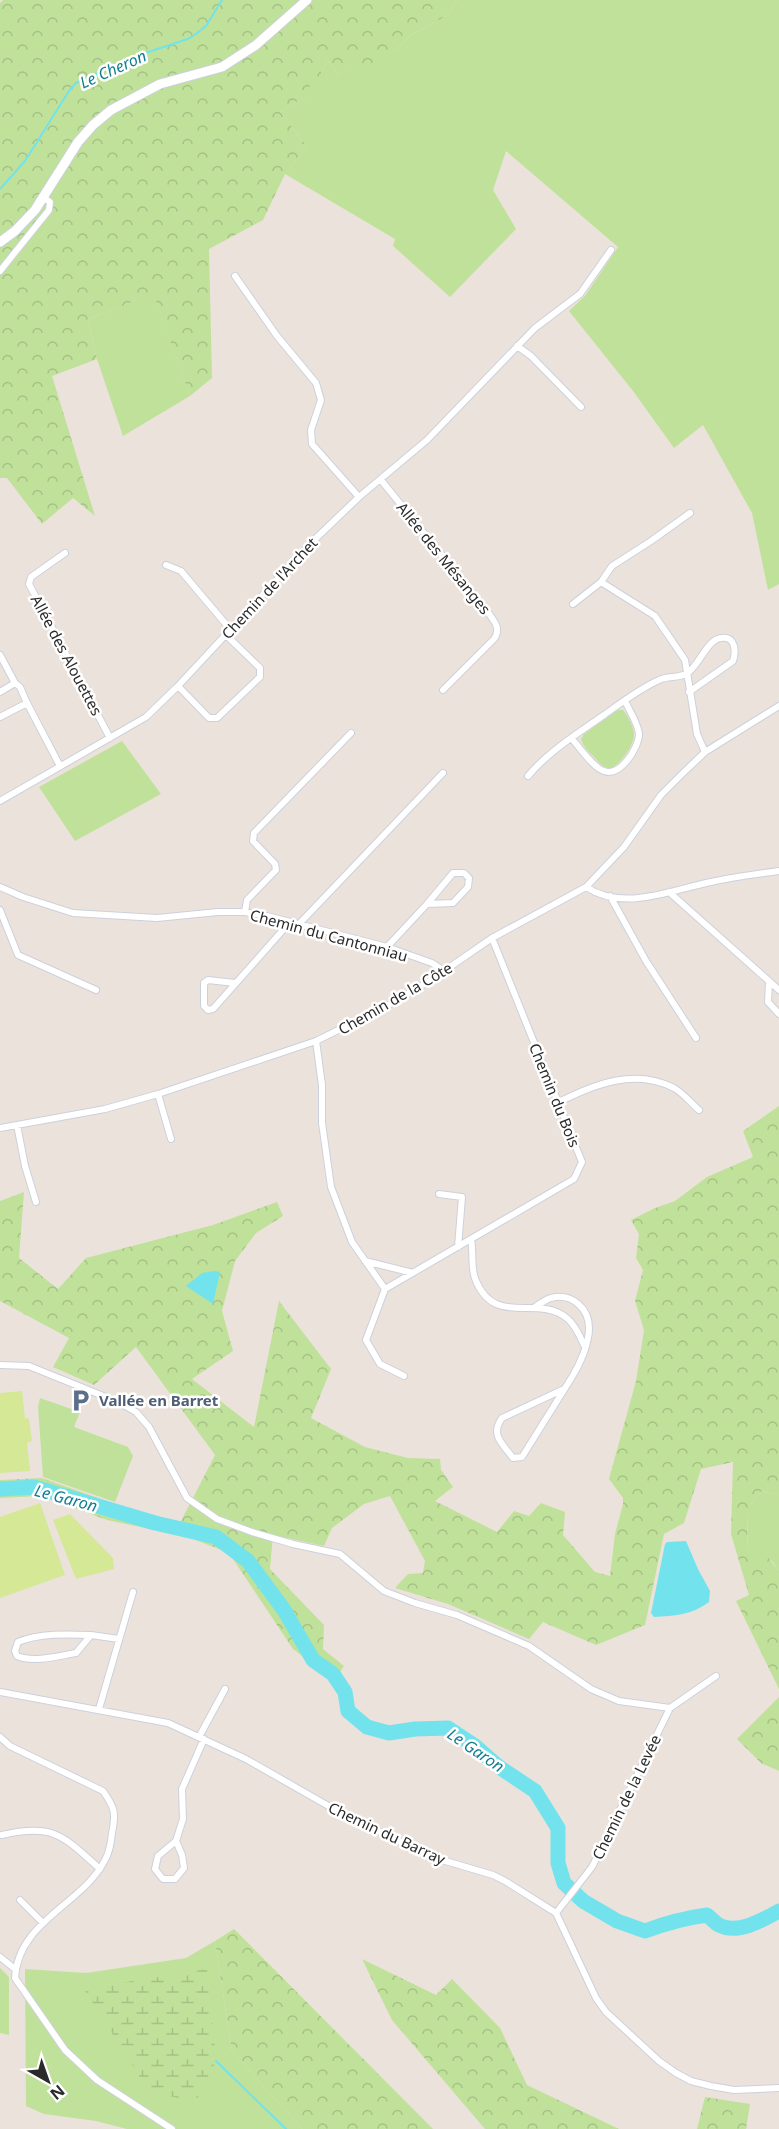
<svg xmlns="http://www.w3.org/2000/svg" width="779" height="2129" viewBox="0 0 779 2129" font-family="'Noto Sans',sans-serif">
<style>
.grass{fill:#c0e19a}
.forest{fill:url(#forest-crowns)}
.wetland{fill:url(#wetland-marsh)}
.pitch{fill:#d5e896}
.water{fill:#72e3ec}
.lines{fill:none;stroke-linecap:round;stroke-linejoin:round}
.stream{stroke:#72e3ec;stroke-width:2}
.river{stroke:#72e3ec;stroke-width:15}
.street-casing{stroke:#cbd1dc;stroke-width:8}
.secondary-casing{stroke:#cbd1dc;stroke-width:11}
.street{stroke:#fff;stroke-width:6}
.secondary{stroke:#fff;stroke-width:9}
.labels{text-anchor:middle;dominant-baseline:central;stroke-width:5;stroke-linejoin:round;paint-order:stroke}
.street-label{font-size:15px;fill:#2a2a2a;stroke:#fff}
.service-label{font-size:15px;font-weight:bold;fill:#4e5e75;stroke:#fff;text-anchor:start}
.water-label{font-size:16px;font-style:italic;fill:#117d91;stroke:#fff}
</style>
<defs>
<pattern id="forest-crowns" width="20" height="18" patternUnits="userSpaceOnUse" patternTransform="scale(1.5)"><rect width="20" height="18" fill="#c0e19a"/><path d="M2 6a3 3 0 1 1 6 0M12 15a3 3 0 1 1 6 0" fill="none" stroke="#a5c185"/></pattern>
<pattern id="wetland-marsh" width="20" height="14" patternUnits="userSpaceOnUse" patternTransform="scale(1.5)"><rect width="20" height="14" fill="#c0e19a"/><path d="M1 5h8M5 5V1M11 12h8M15 12V8" fill="none" stroke="#a5c185"/></pattern>
</defs>
<rect width="100%" height="100%" fill="#ece2dc"/>
<path class="grass" d="M458,0H779V584L768,590L752,513L703,425L674,448L633,391L569,311L585,296L618,247L506,151L493,190L516,229L450,297L393,246L395,239L285,174L307,147L280,111L298,101L312,96L309,83L321,72L328,60L338,75L358,60L375,68L385,53L394,52L411,35L448,15L453,5Z
M153,291L190,396L123,436L97,359L88,319L123,306Z
M618,710H623C628,716 634,727 634,735C634,745 619,767 610,768C603,768 599,763 595,758C589,752 583,747 581,739L584,734Z
M122,741L161,794L75,841L39,787Z
M40,1398L80,1412L74,1427L128,1447L133,1456L115,1502L43,1477L38,1407Z
M762,1491L779,1495V1571L772,1561L747,1557L748,1506Z
M215,1941L232,2051L302,2129H127L96,2121L44,2114L26,2106L25,1969L86,1973L186,1958Z
M0,1968L9,1977V2035L0,2033Z"/>
<path class="forest" d="M3,0H458L453,5L448,15L411,35L394,52L385,54L376,68H366L358,61L338,75L328,60L321,72V79L309,84L313,96L298,101L280,111L307,147L285,174L263,220L209,249L212,378L190,396L153,292L123,306L88,319L97,359L52,376L95,516L73,498L42,524L7,478H0V3Z
M779,1106V1495L762,1491L748,1506L747,1557L762,1550L779,1571V1689L736,1601L749,1595L731,1534L733,1462L701,1469L684,1523L664,1534L645,1625L596,1645L543,1622L529,1639L448,1604L395,1588L408,1574L423,1573L425,1561L390,1496L364,1504L332,1528L324,1546L273,1535L270,1569L324,1625L323,1649L344,1666L334,1680L293,1649L229,1553L188,1537L107,1520L42,1496L0,1498V1480L42,1478L115,1504L180,1523L215,1455L136,1347L94,1385L53,1367L69,1338L0,1301V1201L24,1192L19,1258L58,1289L86,1258L213,1225L277,1202L283,1216L256,1233L235,1261L222,1311L233,1351L192,1379L254,1427L279,1301L331,1369L311,1418L365,1447L408,1458L440,1459L441,1470L453,1487L435,1501L497,1532L514,1511L529,1516L541,1503L565,1512L563,1535L595,1572L610,1576L615,1534L623,1504V1498L609,1479L636,1381L644,1330L635,1301L643,1270L636,1258L639,1234L631,1220L655,1208L675,1201L707,1177L753,1157L743,1131Z
M779,1697V1771L761,1763L737,1739Z
M234,1929L433,2129H302L232,2051L215,1941Z
M362,1959L436,1995L452,1979L500,2028L527,2085L619,2129H485L392,2020Z
M705,2097L750,2104L746,2129H697Z"/>
<path class="wetland" d="M207,1969L216,2061L195,2103L148,2090L84,1989Z"/>
<path class="pitch" d="M22,1391L25,1418L29,1419L32,1441L27,1443L30,1471L0,1473V1393Z
M40,1503L65,1575L0,1598V1517Z
M70,1514L113,1558L114,1569L76,1579L53,1520Z"/>
<path class="water" d="M214,1271L220,1272L213,1304L186,1286L202,1273Z
M686,1541L698,1569L710,1591L709,1602C692,1615 674,1616 654,1617L651,1613L665,1544L667,1542Z"/>
<g class="lines">
<path class="stream" d="M0,189L25,161L69,91L76,83L136,56L188,39L196,34L206,26L222,0
M216,2061L286,2129"/>
<path class="river" d="M0,1489L34,1487L155,1523L216,1537L248,1561L284,1610L313,1660L333,1674L345,1692L348,1711L367,1727L389,1733L415,1729L448,1728L475,1746L499,1767L535,1791L558,1828V1863L564,1883L583,1901L617,1921L645,1931C666,1923 685,1918 707,1915C711,1918 715,1923 719,1925C737,1935 763,1920 779,1911"/>
<defs>
<path id="street" d="M0,271L49,210L50,202L44,198
M235,276L277,336L316,383L321,400L311,430L312,444L359,497
M517,346L531,356L581,407
M381,480L487,611C493,620 502,628 494,639L443,690
M65,553L31,577L29,584L110,738
M166,565L181,571L230,629
M601,582L655,616L685,660L697,734L705,752
M573,604L601,582L612,566L651,541L690,513
M0,655L15,683L20,687L27,703L60,766
M178,686L209,718H217L260,677V668L225,634
M0,692L15,683
M0,717L27,703
M571,738C579,746 593,768 604,771C620,777 638,749 639,735C639,725 629,710 625,701
M528,776C549,751 577,734 604,715C621,703 639,689 659,680C667,676 678,678 686,674C698,668 707,639 721,638C736,636 736,652 733,661L689,692
M0,801L146,717L178,686L311,543L359,497L427,440L535,328L580,294L611,250
M0,887L23,897L73,913L157,918L218,912H245L267,916L387,947L432,963L444,971
M586,887C624,912 671,890 711,882C733,877 756,874 779,871
M669,892L779,990
M610,896L646,961L696,1038
M0,910L18,955L96,990
M245,912L247,900L276,870L275,864L253,841L254,833L351,733
M299,924L443,773
M387,947L427,904L453,903L468,887L469,878L464,873H453L427,904
M769,982L768,1002L779,1014
M235,983L208,980L204,983V1006L208,1010L213,1009L290,922
M316,1041L322,1085V1123L331,1187L352,1242L385,1289L574,1179L582,1162L492,938
M158,1094L171,1139
M559,1102C595,1084 635,1068 674,1088C683,1093 691,1103 699,1110
M17,1125L25,1166L36,1202
M0,1128L105,1109L158,1094L316,1041L387,1006L431,980L492,938L586,887L624,847L661,795L681,775L705,752L779,706
M439,1194L462,1197L458,1247
M471,1240C474,1254 470,1268 476,1281C496,1328 537,1293 568,1319C576,1326 580,1337 585,1347
M365,1261L413,1273
M385,1289L366,1340L380,1364L404,1376
M535,1307C540,1304 546,1299 551,1298C572,1292 589,1309 589,1328C589,1344 580,1364 572,1377L522,1457L513,1458C502,1443 490,1435 502,1418L564,1389
M0,1365L29,1366L118,1402L136,1412L149,1427L187,1498L217,1519L252,1532L293,1544L340,1554L384,1591L415,1603L457,1615L529,1646L591,1689L619,1701L670,1708
M91,1635C68,1634 39,1633 18,1642L15,1651L17,1656C34,1663 58,1656 76,1653L91,1635L119,1639
M0,1692L168,1723L246,1759L339,1812L432,1857L493,1875L505,1881L556,1913L596,1998L606,2012L659,2061L676,2073L691,2081L711,2086L734,2090L779,2088
M99,1709L133,1592
M0,1737L10,1746L103,1791C115,1808 116,1813 112,1833C111,1842 110,1852 105,1860C82,1905 18,1921 15,1978L65,2050L97,2080L172,2129
M199,1737L225,1689
M2,1835C54,1823 63,1836 100,1869
M176,1841L182,1855L184,1868L175,1879H163L155,1869L158,1856L176,1841L183,1819L182,1789L204,1739
M20,1900L42,1922
M556,1913L592,1867L670,1708L716,1676
M0,1957L15,1969"/>
<path id="secondary" d="M0,242L15,231L35,210L78,142L93,125L111,110L160,84L222,67L256,45L307,0"/>
</defs>
<use href="#street" class="street-casing"/>
<use href="#secondary" class="secondary-casing"/>
<use href="#street" class="street"/>
<use href="#secondary" class="secondary"/>
</g>
<defs>
<symbol id="parking-bare" viewBox="-9 -9 18 18"><path d="M-3.5-5.5H1a3.5 3.5 0 0 1 0 7H-1V5.5H-3.5ZM-1-3.4V-.6H.8a1.4 1.4 0 0 0 0-2.8Z" fill="#5c6f8a" stroke="#fff" stroke-width="2.5" paint-order="stroke"/></symbol>
</defs>
<g fill-rule="evenodd">
<use href="#parking-bare" x="64" y="1384" width="33" height="33"/>
</g>
<g class="labels">
<g class="street-label">
<text transform="translate(444 558) rotate(51)">Allée des Mésanges</text>
<text transform="translate(269 588) rotate(-47)">Chemin de l'Archet</text>
<text transform="translate(67 655) rotate(62)">Allée des Alouettes</text>
<text transform="translate(329 935) rotate(15)">Chemin du Cantonniau</text>
<text transform="translate(395 998) rotate(-30)">Chemin de la Côte</text>
<text transform="translate(555 1095) rotate(68)">Chemin du Bois</text>
<text transform="translate(626 1797) rotate(-64)">Chemin de la Levée</text>
<text transform="translate(387 1833) rotate(25)">Chemin du Barray</text>
</g>
<g class="service-label">
<text x="99" y="1400">Vallée en Barret</text>
</g>
<g class="water-label">
<text transform="translate(113 69) rotate(-24)">Le Cheron</text>
<text transform="translate(66 1498) rotate(15)">Le Garon</text>
<text transform="translate(476 1750) rotate(34)">Le Garon</text>
</g>
</g>
<g transform="translate(48 2081) rotate(140)" stroke="#ffffff" stroke-width="4.5" paint-order="stroke">
<path d="M0-4.5L10 22L0 15L-10 22Z" fill="#2a2a2a"/>
<text y="-9" font-size="16" font-weight="bold" text-anchor="middle" fill="#2a2a2a">N</text>
</g>
</svg>
